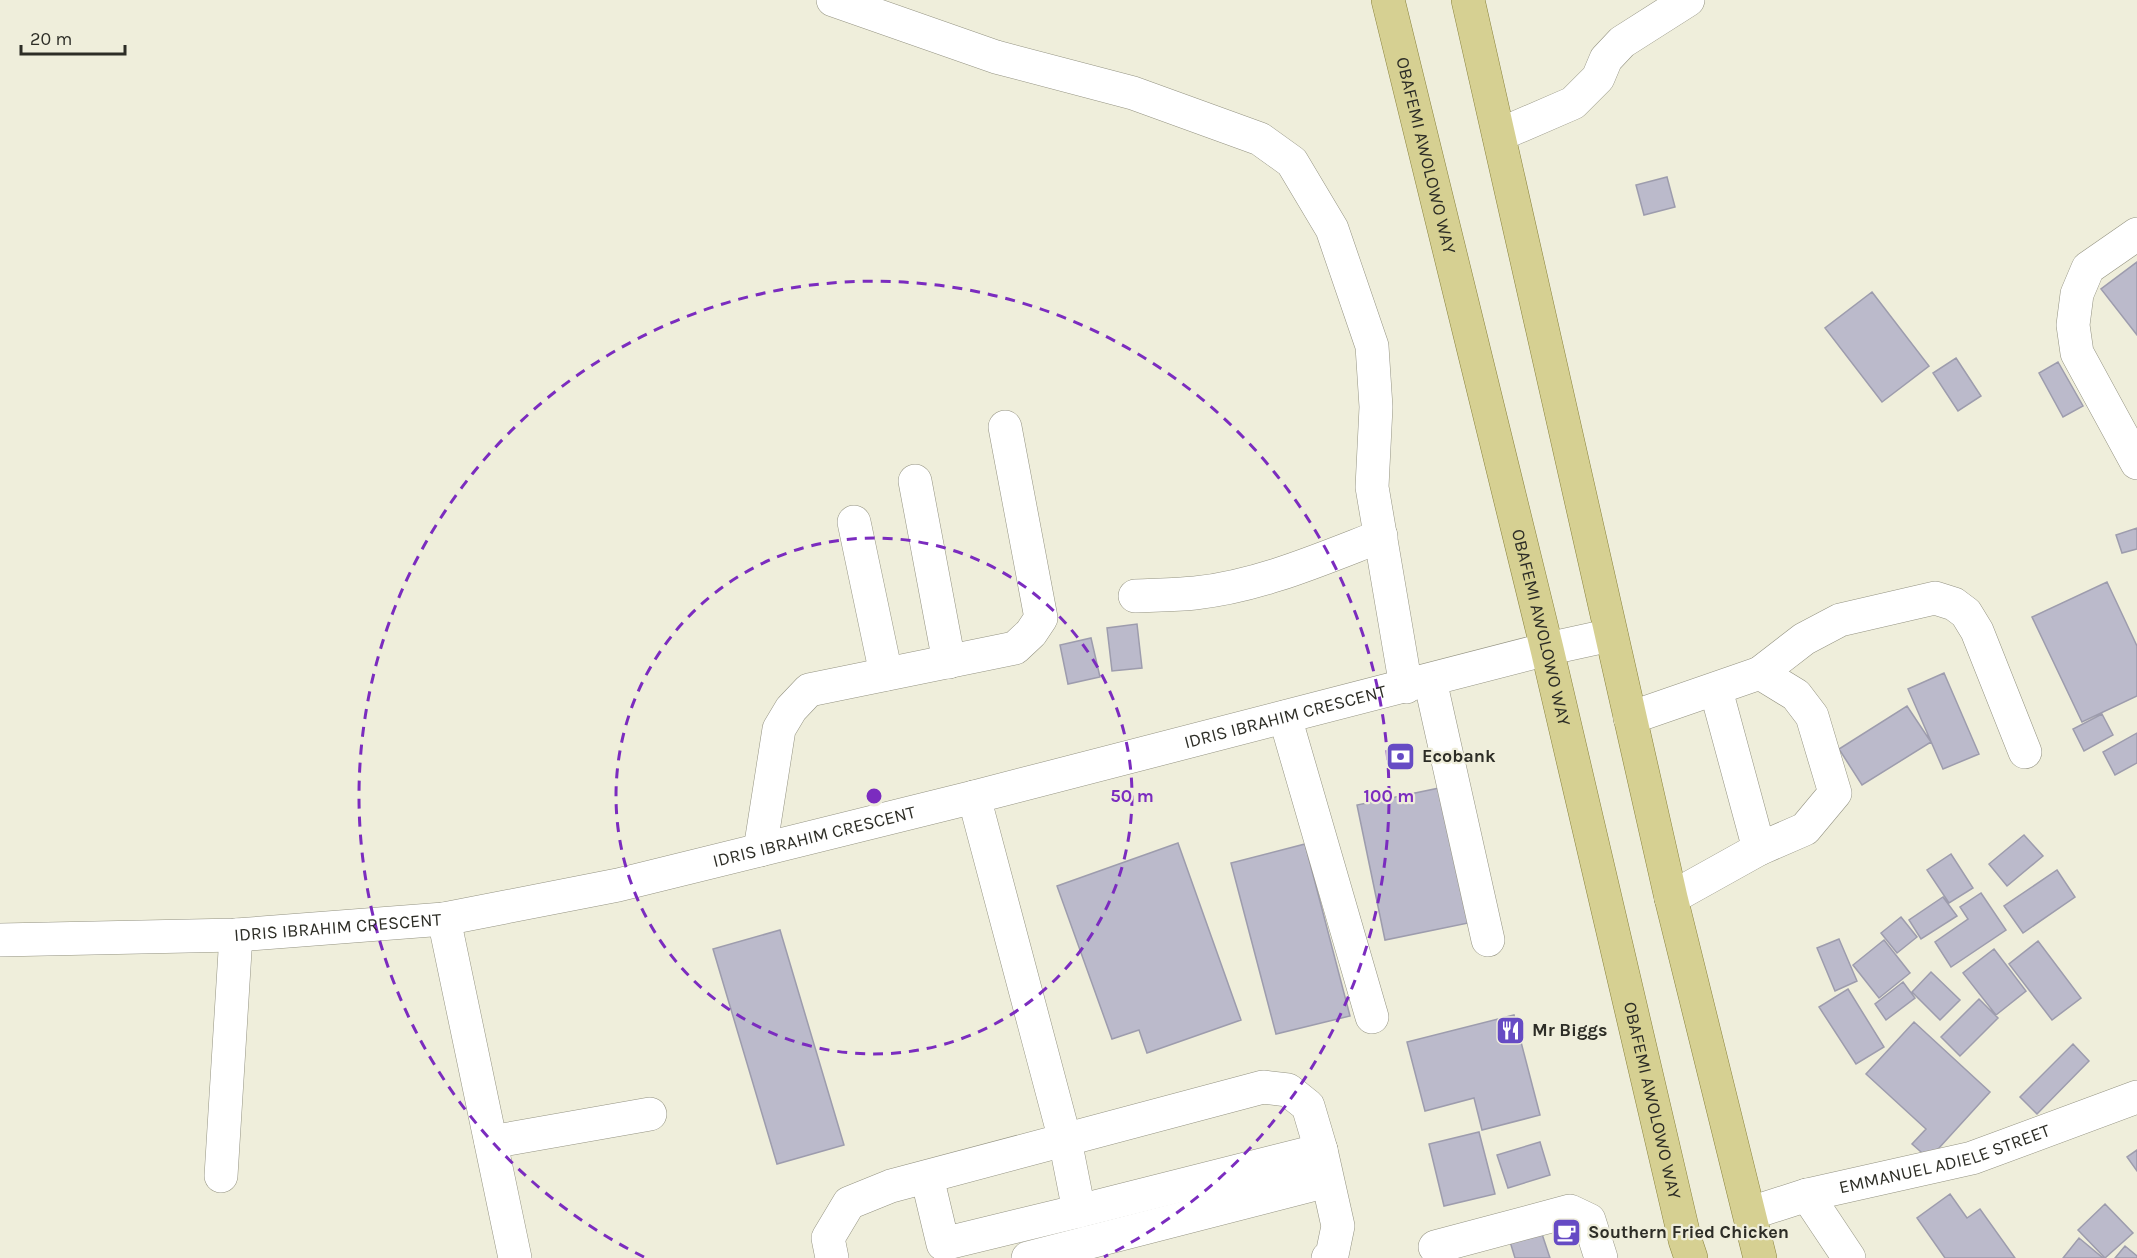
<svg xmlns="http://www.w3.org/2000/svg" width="2137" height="1258" viewBox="0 0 2137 1258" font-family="Karla,sans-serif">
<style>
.building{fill:#bbbacb;stroke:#9d9cad;stroke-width:1.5}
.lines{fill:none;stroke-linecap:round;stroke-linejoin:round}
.minor-casing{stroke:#949382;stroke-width:34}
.major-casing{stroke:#89823d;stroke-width:34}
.minor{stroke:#fff;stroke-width:33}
.major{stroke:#d6d092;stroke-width:33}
.ring{fill:none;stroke:#7b2cbf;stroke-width:3;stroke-dasharray:10 8}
.labels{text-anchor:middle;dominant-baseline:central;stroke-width:4.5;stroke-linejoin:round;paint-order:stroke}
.street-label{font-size:18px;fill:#2d2d26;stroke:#efeedb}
.poi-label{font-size:18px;font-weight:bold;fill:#2d2d26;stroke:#efeedb;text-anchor:start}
.centre{fill:#7b2cbf;stroke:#efeedb;stroke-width:3}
.ring-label{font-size:18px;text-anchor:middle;font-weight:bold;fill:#7b2cbf;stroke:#efeedb;stroke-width:4.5;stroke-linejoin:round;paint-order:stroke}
</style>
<rect width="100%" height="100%" fill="#efeedb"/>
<path class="building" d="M1667,177L1675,207L1644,215L1636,185Z
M2137,262V335L2101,289Z
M1872,292L1929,366L1882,402L1825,328Z
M1956,358L1981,396L1958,411L1933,373Z
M2058,362L2083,406L2063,417L2039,373Z
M2137,528V549L2122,553L2116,535Z
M2107,582L2137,646V696L2082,722L2032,617Z
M1137,624L1142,668L1112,671L1107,628Z
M1091,638L1100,677L1068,684L1060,645Z
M1944,673L1979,754L1943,769L1908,689Z
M1907,706L1931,742L1862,785L1839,749Z
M2102,714L2113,735L2084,751L2073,729Z
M2137,733V763L2115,775L2103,752Z
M1449,786L1478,921L1385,940L1357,805Z
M2024,835L2043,856L2007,886L1989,864Z
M1178,843L1241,1020L1147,1053L1139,1030L1112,1039L1057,886Z
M1305,844L1350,1016L1276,1034L1231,863Z
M1951,854L1973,888L1949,903L1927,870Z
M2057,870L2075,897L2023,933L2004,906Z
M1981,893L2006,930L1951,967L1935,942L1968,919L1960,907Z
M1943,897L1957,916L1921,939L1909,920Z
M1901,917L1917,937L1897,953L1881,933Z
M780,930L844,1145L777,1164L713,949Z
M1839,939L1857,981L1835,991L1817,948Z
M1884,940L1910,973L1879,998L1853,965Z
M2038,941L2081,998L2052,1020L2009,964Z
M1994,949L2026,991L1996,1015L1963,973Z
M1931,972L1960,1000L1940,1020L1912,992Z
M1903,982L1915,998L1886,1020L1875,1004Z
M1848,989L1884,1047L1856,1064L1819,1007Z
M1979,999L1998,1018L1960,1056L1941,1037Z
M1514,1015L1540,1115L1482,1130L1474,1098L1425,1111L1407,1042Z
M1914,1022L1990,1092L1929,1159L1912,1144L1926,1129L1866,1074Z
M2073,1044L2089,1061L2037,1114L2020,1097Z
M1479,1132L1495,1194L1444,1206L1429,1144Z
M1540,1142L1550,1175L1508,1188L1497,1155Z
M2137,1150V1171L2127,1157Z
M1950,1194L1967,1218L1980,1209L2015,1258H1945L1917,1218Z
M2105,1204L2133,1233L2105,1258L2078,1230Z
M1539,1225L1550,1258H1515L1508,1235Z
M2079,1238L2103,1258H2063Z
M2125,1246L2137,1256V1258H2115Z"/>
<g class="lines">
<defs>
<g id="minor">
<path d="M833,0L996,57L1133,93L1260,139L1292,162L1332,229L1372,346L1376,407L1372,487L1406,687"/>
<path d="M1499,135L1573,103L1598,78L1606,59L1622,42L1688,0"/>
<path d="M2137,234L2088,268L2077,294L2073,325L2077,353L2137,463"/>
<path d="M915,481L949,662"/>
<path d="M854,522L886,674"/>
<path d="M1135,596C1155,595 1175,595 1195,593C1260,586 1321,559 1381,536"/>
<path d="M1760,673L1804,639L1840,620L1935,598L1954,604L1966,613L1977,631L2025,752"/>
<path d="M1430,680L1488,940"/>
<path d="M1716,690L1759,849"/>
<path d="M1285,717L1372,1017"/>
<path d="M1630,718L1760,673L1796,695L1812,716L1835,793L1805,829L1759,849L1671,898"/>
<path d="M974,797L1065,1140L1079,1211L1321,1150"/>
<path d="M760,850L779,729L791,709L809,690L1015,648L1031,633L1041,618L1005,427"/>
<path d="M444,919L515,1258"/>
<path id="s1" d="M0,940L236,935L444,919L618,885L974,797L1547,649L1611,635"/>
<path d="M491,1142L650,1114"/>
<path d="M221,1176L236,935"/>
<path d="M927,1177L943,1244L1079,1211"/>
<path d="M1807,1195L1849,1258"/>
<path id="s2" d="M1751,1213L1807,1195L1972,1158L2137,1097"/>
<path d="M1435,1247L1570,1211L1589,1220L1601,1258"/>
<path d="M832,1258L828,1238L849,1203L891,1186L1263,1087L1288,1090L1308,1106L1321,1150L1338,1226L1332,1255L1328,1258"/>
<path d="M1028,1258L1327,1181"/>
</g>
<g id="major">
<path id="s3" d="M1388,0L1547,649L1685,1240L1691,1258"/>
<path d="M1468,0L1671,898L1760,1258"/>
</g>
</defs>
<use href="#minor" class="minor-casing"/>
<use href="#major" class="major-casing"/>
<use href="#minor" class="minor"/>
<use href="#major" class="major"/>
</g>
<g class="ring">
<circle cx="874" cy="796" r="258"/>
<path d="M644 1257A515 515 0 1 1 1104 1257"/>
</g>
<defs>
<symbol id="bank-square" viewBox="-11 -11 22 22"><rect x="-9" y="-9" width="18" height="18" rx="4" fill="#664bc4" stroke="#efeedb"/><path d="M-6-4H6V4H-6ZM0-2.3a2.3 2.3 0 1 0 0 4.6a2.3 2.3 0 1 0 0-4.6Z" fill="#fff"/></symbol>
<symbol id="restaurant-square" viewBox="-11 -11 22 22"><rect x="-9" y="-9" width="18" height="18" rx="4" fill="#664bc4" stroke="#efeedb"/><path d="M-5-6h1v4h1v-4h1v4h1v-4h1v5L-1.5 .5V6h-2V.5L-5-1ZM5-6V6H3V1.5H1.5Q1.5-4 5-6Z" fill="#fff"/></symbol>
<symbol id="cafe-square" viewBox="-11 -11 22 22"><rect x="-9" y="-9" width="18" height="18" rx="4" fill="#664bc4" stroke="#efeedb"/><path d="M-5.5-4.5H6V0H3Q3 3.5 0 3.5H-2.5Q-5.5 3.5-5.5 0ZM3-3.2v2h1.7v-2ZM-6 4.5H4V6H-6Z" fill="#fff"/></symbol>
</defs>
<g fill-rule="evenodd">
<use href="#bank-square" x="1384" y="740" width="33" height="33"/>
<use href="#restaurant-square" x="1494" y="1014" width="33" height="33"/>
<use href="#cafe-square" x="1550" y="1216" width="33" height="33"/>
</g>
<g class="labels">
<g class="street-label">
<text stroke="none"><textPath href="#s3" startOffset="160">OBAFEMI AWOLOWO WAY</textPath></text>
<text stroke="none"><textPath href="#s3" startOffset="646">OBAFEMI AWOLOWO WAY</textPath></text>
<text stroke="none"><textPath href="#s1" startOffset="1310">IDRIS IBRAHIM CRESCENT</textPath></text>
<text stroke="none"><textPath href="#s1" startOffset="824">IDRIS IBRAHIM CRESCENT</textPath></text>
<text stroke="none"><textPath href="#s1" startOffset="338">IDRIS IBRAHIM CRESCENT</textPath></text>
<text stroke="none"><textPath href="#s3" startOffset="1132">OBAFEMI AWOLOWO WAY</textPath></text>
<text stroke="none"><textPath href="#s2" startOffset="201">EMMANUEL ADIELE STREET</textPath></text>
</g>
<g class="poi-label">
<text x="1422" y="756">Ecobank</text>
<text x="1532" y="1030">Mr Biggs</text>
<text x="1588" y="1232">Southern Fried Chicken</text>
</g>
</g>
<circle cx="874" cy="796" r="9" class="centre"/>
<g class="ring-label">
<text x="1132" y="802">50 m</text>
<text x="1389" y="802">100 m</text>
</g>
<path d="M21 45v9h104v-9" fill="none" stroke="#2d2d26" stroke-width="3"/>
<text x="30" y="45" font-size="18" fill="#2d2d26" stroke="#efeedb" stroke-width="4.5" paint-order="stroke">20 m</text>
</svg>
